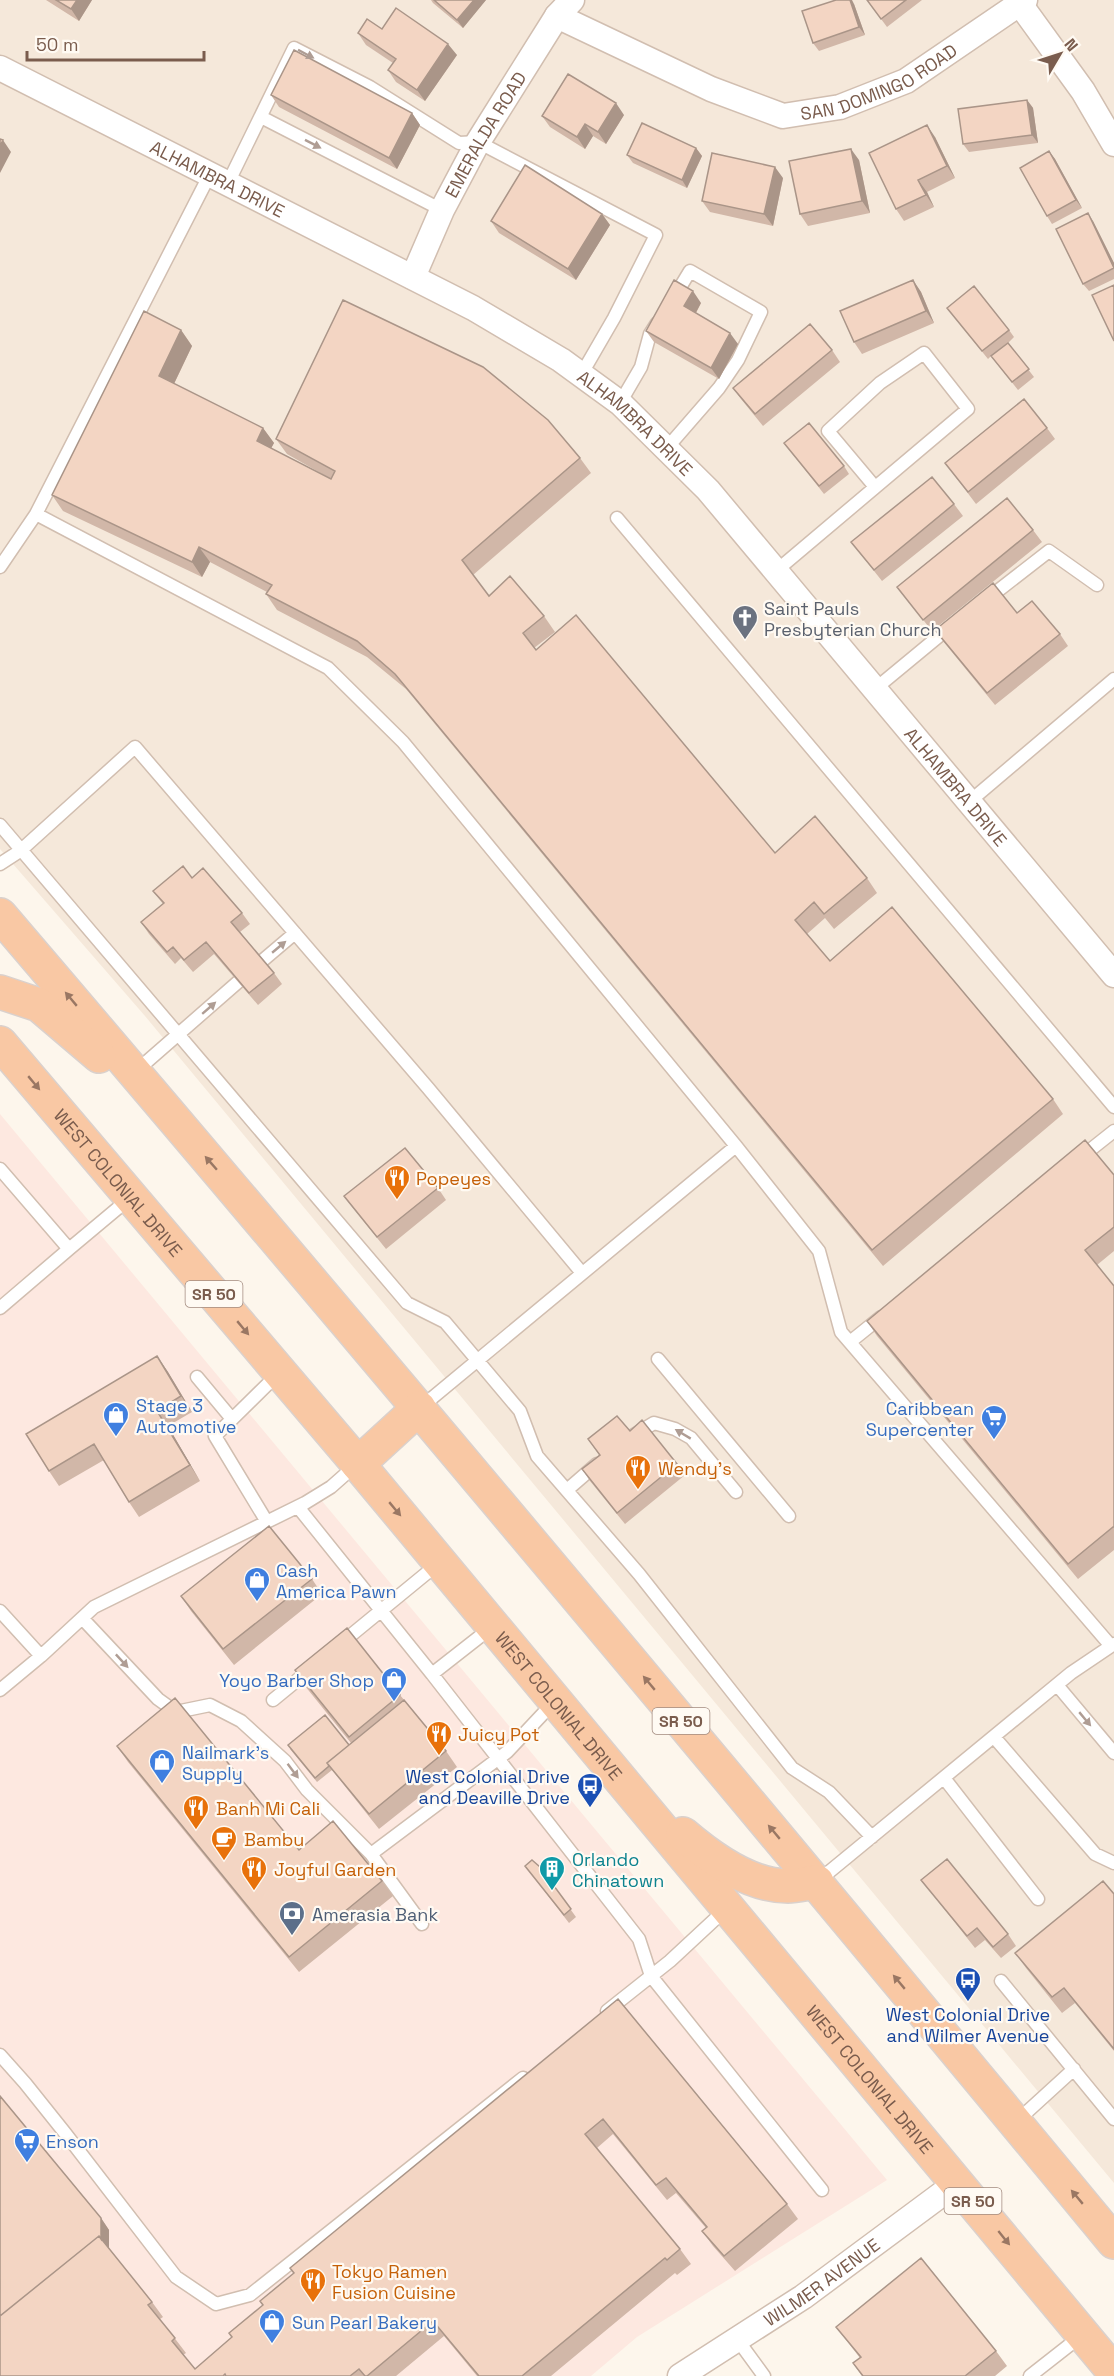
<svg xmlns="http://www.w3.org/2000/svg" width="1114" height="2376" viewBox="0 0 1114 2376" font-family="'Space Grotesk',sans-serif">
<style>
.residential{fill:#f5e8da}
.commercial{fill:#fde8e0}
.lines{fill:none;stroke-linecap:round;stroke-linejoin:round}
.service-casing{stroke:#d1beb0;stroke-width:15}
.minor-casing{stroke:#d1beb0;stroke-width:27}
.trunk-casing{stroke:#dad1cd;stroke-width:36}
.service{stroke:#fff;stroke-width:12}
.minor{stroke:#fff;stroke-width:24}
.trunk{stroke:#f9c8a4;stroke-width:33}
.wall{fill:#d1b7a8}
.shaded-wall{fill:#aa9588}
.building{fill:#f3d5c3;stroke:#aa9588;stroke-width:1.5}
.oneway{fill:#af9d94}
.oneway2{fill:#9a7763}
.labels{text-anchor:middle;dominant-baseline:central;stroke-width:4.5;stroke-linejoin:round;paint-order:stroke}
.shield{fill:#fffaf3;stroke:#a28b7f;stroke-width:1.5}
.shield-label{font-size:16px;font-weight:bold;fill:#7a5c4d}
.street-label{font-size:18px;fill:#7a5c4d;stroke:#fffaf3}
.worship-label{font-size:18px;fill:#5b616d;stroke:#fffaf3;text-anchor:start}
.food-label{font-size:18px;fill:#c56008;stroke:#fffaf3;text-anchor:start}
.shop-label{font-size:18px;fill:#366cbe;stroke:#fffaf3;text-anchor:start}
.transit-label{font-size:18px;fill:#164399;stroke:#fffaf3;text-anchor:end}
.culture-label{font-size:18px;fill:#0d838f;stroke:#fffaf3;text-anchor:start}
.service-label{font-size:18px;fill:#4e5e75;stroke:#fffaf3;text-anchor:start}
</style>
<rect width="100%" height="100%" fill="#fdf6ec"/>
<path class="residential" d="M0,0H1114V2183L145,1016L0,849Z"/>
<path class="commercial" d="M0,1114L887,2180L637,2337L591,2376H0Z"/>
<g class="lines">
<defs>
<path id="service" d="M261,117L442,210
M210,174L36,514L328,668L403,742L736,1146L819,1251L841,1332L1111,1646
M228,183L294,48L370,87L459,143L478,142L656,235L614,318L581,375
M620,403L641,367L650,334L657,323
M666,449L719,388L738,360L761,312L690,271L673,299
M617,518L1114,1107
M0,567L36,514
M776,571L968,409L924,353L880,383L828,431L875,487
M986,600L1049,551L1097,585
M875,689L950,627
M969,802L1114,679
M0,825L407,1303L445,1322L520,1411L537,1456L639,1574L792,1768L829,1792L872,1837
M0,864L20,851L135,747L428,1088L582,1273
M262,961L295,933
M135,1072L238,982
M1080,1158L1114,1131
M0,1169L69,1249L0,1308
M69,1249L130,1198
M850,1342L881,1317
M658,1359L789,1516
M197,1377L232,1419
M420,1408L736,1146
M634,1435L654,1423L675,1429L691,1438L736,1492
M567,1490L597,1464
M298,1507L432,1674L492,1627
M267,1522L215,1436L279,1373
M0,1611L41,1656L94,1607L305,1503L331,1487L357,1464
M82,1618L158,1699L176,1712L210,1705L241,1721L285,1761L307,1790L371,1854L422,1924
M339,1645L439,1563
M432,1674L639,1939L651,1976L822,2190
M1057,1685L1114,1753
M0,1690L41,1656
M273,1700L312,1668
M994,1737L1095,1854L1114,1863
M944,1778L1038,1899
M371,1854L507,1752L554,1702
M818,1881L1071,1673L1114,1644
M1001,1981L1114,2119
M607,2011L670,1961L726,1909
M0,2055L25,2083L65,2133L176,2277L216,2304L250,2295L523,2078
M1017,2121L1074,2069
M737,2339L764,2376
M1030,2376L1081,2336"/>
<g id="minor">
<path d="M1020,4L1083,91L1114,144"/>
<path id="s1" d="M557,16L711,89L783,116L840,107L906,81L1025,0"/>
<path id="s2" d="M0,68L473,308L561,360L620,403L708,490L1114,975"/>
<path id="s3" d="M413,277L442,210L478,142L557,16L572,0"/>
<path id="s4" d="M680,2376L803,2297L958,2182"/>
</g>
<g id="trunk">
<path d="M0,915C375,1354 746,1797 1114,2242"/>
<path d="M0,992L39,1005L99,1056"/>
<path id="s5" d="M0,1043L358,1464L1114,2372"/>
<path d="M358,1464L419,1408"/>
<path d="M683,1834C711,1858 749,1886 788,1886C798,1886 807,1883 817,1882"/>
</g>
</defs>
<use href="#service" class="service-casing"/>
<use href="#minor" class="minor-casing"/>
<use href="#trunk" class="trunk-casing"/>
<use href="#service" class="service"/>
<use href="#minor" class="minor"/>
<use href="#trunk" class="trunk"/>
</g>
<path class="wall" d="M46,0H92L79,21Z
M431,0H486L463,28L433,3Z
M867,0H922L887,27Z
M854,4L865,35L819,51L813,43Z
M382,29L457,55L425,101L396,82L388,70L393,63L366,45L358,33Z
M271,95L412,113L420,125L397,169L279,107Z
M1027,100L1033,108L1038,143L969,152L963,144Z
M624,115L606,144L593,136L585,149L550,127L542,116Z
M935,137L955,178L927,192L934,207L904,221L896,209Z
M696,148L702,156L687,188L633,163L627,155Z
M1049,151L1055,159L1082,208L1052,224L1047,216Z
M859,160L870,213L808,226L800,214Z
M783,178L773,226L710,212L702,201Z
M602,214L610,225L576,280L499,233L491,221Z
M1093,221L1114,263V279L1089,291L1083,284Z
M913,280L921,292L934,323L862,354L854,342Z
M701,303L696,313L738,344L719,379L654,342L646,331Z
M947,308L1009,330L1014,337L1008,343L1034,377L1018,390L991,356L988,359Z
M181,330L192,346L174,384L263,428L274,443L271,448L331,479L287,454L276,439L580,458L591,473L473,575L489,596L544,616L555,632L534,648L775,853L867,878L877,893L834,929L825,918L807,934L830,961L1053,1099L1063,1114L883,1266L406,689L367,657L277,610L266,594L267,592L210,562L202,577L63,511L52,495Z
M832,350L840,362L763,426L741,399L733,388Z
M1047,428L1055,439L976,504L945,463Z
M784,443L844,466L849,474L824,494Z
M954,504L963,516L882,581L851,542Z
M1033,530L1042,542L932,631L897,587Z
M935,630L1060,634L1068,646L995,705L943,641Z
M192,878L242,913L250,924L240,932L274,973L282,984L258,1005L214,954L193,972L181,958L175,964L149,934L141,922L163,904L153,891Z
M1114,1175V1251L1097,1265L1114,1286V1550L1078,1579L877,1336L867,1321Z
M438,1188L446,1200L386,1249L353,1208L344,1196Z
M157,1356L168,1372L192,1412L168,1426L200,1481L139,1517L129,1502L104,1460L59,1486L49,1471Z
M630,1431L677,1464L685,1475L625,1524L590,1481L582,1469L599,1455L588,1439Z
M312,1579L322,1594L234,1665L191,1611L181,1596Z
M295,1670L400,1695L446,1751L457,1767L379,1829L332,1770L317,1782L290,1749L349,1745L351,1743L305,1686Z
M117,1746L299,1850L382,1881L393,1896L299,1972L128,1762Z
M525,1866L540,1867L576,1917L569,1923Z
M921,1880L1008,1934L1016,1946L1001,1958L985,1940L975,1948L930,1891Z
M1114,1894V2051L1075,2003L1062,2013L1026,1968L1015,1953Z
M618,1999L787,2204L798,2219L735,2271L713,2246L702,2231L706,2228L676,2193L667,2200L613,2134L597,2148L680,2249L691,2264L677,2275L675,2273L551,2376H477L444,2336L396,2376H0L101,2218L109,2230V2249L152,2302L163,2317L160,2319L186,2353L183,2355L195,2369L232,2337L294,2273Z
M836,2327L996,2351L1007,2366L995,2376H862L853,2363L860,2358Z"/>
<path class="shaded-wall" d="M77,0H92L79,21L71,9Z
M474,0H486L463,28L457,20Z
M850,0H852L854,4L865,35L859,27Z
M448,44L457,55L425,101L417,90Z
M1027,100L1033,108L1038,143L1032,135Z
M616,103L624,115L606,144L598,132Z
M412,113L420,125L397,169L389,158Z
M585,124L593,136L585,149L577,137Z
M927,125L935,137L955,178L947,166Z
M3,140L11,152L0,173V146Z
M696,148L702,156L687,188L682,180Z
M851,149L859,160L870,213L862,201Z
M1049,151L1055,159L1082,208L1076,200Z
M775,167L783,178L773,226L764,214Z
M918,180L927,192L934,207L926,195Z
M1088,213L1093,221L1114,263V267Z
M602,214L610,225L576,280L568,269Z
M913,280L921,292L934,323L926,311Z
M693,291L701,303L693,318L684,306Z
M181,330L192,346L170,392L159,376Z
M730,333L738,344L719,379L711,368Z
M263,428L274,443L267,456L257,441Z
M199,547L210,562L202,577L192,562Z
M157,1356L168,1372L192,1412L181,1396Z
M157,1411L168,1426L200,1481L190,1465Z
M101,2218L109,2230V2251L101,2239Z"/>
<path class="building" d="M56,0H77L71,9Z
M434,0H474L457,20Z
M836,0H850L859,27L813,43L802,11Z
M867,0H906L881,19Z
M396,8L448,44L417,90L388,70L396,59L358,33L367,19L382,29Z
M294,50L412,113L389,158L271,95Z
M568,74L616,103L598,132L585,124L577,137L542,116Z
M1027,100L1032,135L963,144L958,109Z
M642,123L696,148L682,180L627,155Z
M927,125L947,166L918,180L926,195L896,209L869,153Z
M0,139L3,140L0,146Z
M851,149L862,201L800,214L789,161Z
M1049,151L1076,200L1047,216L1020,168Z
M712,153L775,167L764,214L702,201Z
M525,165L602,214L568,269L491,221Z
M1088,213L1114,268L1083,284L1056,229Z
M674,280L693,291L684,306L730,333L711,368L646,331Z
M913,280L926,311L854,342L840,311Z
M1114,285V341L1092,295Z
M974,286L1009,330L982,351L947,308Z
M343,300L483,367L548,420L580,458L462,560L489,596L510,576L544,616L523,633L536,650L576,615L775,853L815,816L867,878L824,914L814,902L795,920L830,961L892,907L1053,1099L872,1250L395,674L357,641L266,594L272,585L199,547L192,562L52,495L144,311L181,330L159,376L263,428L257,441L331,479L335,471L276,439Z
M810,324L832,350L755,414L733,388Z
M1008,343L1029,369L1012,382L991,356Z
M1024,399L1047,428L968,492L945,463Z
M809,423L844,466L819,486L784,443Z
M932,477L954,504L874,570L851,542Z
M1007,498L1033,530L923,620L897,587Z
M993,583L1017,613L1032,601L1060,634L987,693L935,630Z
M183,866L192,878L203,868L242,913L231,922L274,973L249,993L206,942L184,960L173,947L167,952L141,922L164,903L153,891Z
M1085,1140L1114,1175V1227L1085,1250L1114,1286V1527H1113L1068,1564L867,1321Z
M405,1148L438,1188L377,1237L344,1196Z
M157,1356L181,1396L157,1411L190,1465L129,1502L94,1444L49,1471L26,1434Z
M617,1416L630,1431L642,1420L677,1464L617,1513L582,1469L600,1455L588,1439Z
M269,1526L312,1579L223,1649L181,1596Z
M347,1628L400,1695L349,1737L295,1670Z
M175,1698L299,1850L333,1821L382,1881L289,1957L117,1746Z
M404,1700L446,1751L369,1814L327,1763Z
M325,1715L349,1745L327,1763L329,1766L315,1778L288,1745Z
M947,1859L1008,1934L993,1947L977,1928L967,1936L921,1880Z
M532,1860L540,1867L571,1909L564,1915L525,1866Z
M1103,1881L1114,1894V2049L1064,1988L1052,1997L1015,1953Z
M618,1999L787,2204L724,2256L702,2231L707,2227L666,2178L656,2185L603,2119L585,2134L680,2249L667,2260L665,2258L522,2376H479L433,2321L367,2376H365L359,2369L350,2376H226L225,2374L223,2376H0V2316L99,2236L152,2302L148,2305L175,2338L172,2341L195,2369L232,2337L229,2333L263,2305L260,2301L294,2273L290,2268Z
M0,2096L101,2218V2239L99,2236L0,2316Z
M921,2258L996,2351L965,2376H863L853,2363L861,2357L836,2327Z"/>
<defs><path id="oneway-solid" d="M-6-.8H1V-3.2L6.5 0L1 3.2V.8H-6Z" transform="scale(1.5)"/></defs>
<g class="oneway">
<use href="#oneway-solid" transform="translate(306 54) rotate(28)"/>
<use href="#oneway-solid" transform="translate(313 144) rotate(27)"/>
<use href="#oneway-solid" transform="translate(279 947) rotate(-40)"/>
<use href="#oneway-solid" transform="translate(209 1008) rotate(-41)"/>
<use href="#oneway-solid" transform="translate(683 1434) rotate(-149)"/>
<use href="#oneway-solid" transform="translate(122 1661) rotate(47)"/>
<use href="#oneway-solid" transform="translate(1085 1719) rotate(50)"/>
<use href="#oneway-solid" transform="translate(293 1771) rotate(53)"/>
</g>
<g class="oneway2">
<use href="#oneway-solid" transform="translate(71 999) rotate(-130)"/>
<use href="#oneway-solid" transform="translate(34 1083) rotate(50)"/>
<use href="#oneway-solid" transform="translate(211 1163) rotate(-131)"/>
<use href="#oneway-solid" transform="translate(243 1328) rotate(50)"/>
<use href="#oneway-solid" transform="translate(395 1509) rotate(50)"/>
<use href="#oneway-solid" transform="translate(649 1683) rotate(-130)"/>
<use href="#oneway-solid" transform="translate(774 1832) rotate(-130)"/>
<use href="#oneway-solid" transform="translate(899 1982) rotate(-130)"/>
<use href="#oneway-solid" transform="translate(1077 2197) rotate(-130)"/>
<use href="#oneway-solid" transform="translate(1004 2238) rotate(51)"/>
</g>
<defs>
<symbol id="church-pin" viewBox="-11 -11 22 30"><path d="M0 17L-7.5 6A9.5 9.5 0 1 1 7.5 6Z" fill="#6b7280" stroke="#fffaf3"/><path d="M-1.2-6h2.4v3.5h3.3v2.4h-3.3V6h-2.4V-.1h-3.3v-2.4h3.3Z" fill="#fff"/></symbol>
<symbol id="restaurant-pin" viewBox="-11 -11 22 30"><path d="M0 17L-7.5 6A9.5 9.5 0 1 1 7.5 6Z" fill="#e8710a" stroke="#fffaf3"/><path d="M-5-6h1v4h1v-4h1v4h1v-4h1v5L-1.5 .5V6h-2V.5L-5-1ZM5-6V6H3V1.5H1.5Q1.5-4 5-6Z" fill="#fff"/></symbol>
<symbol id="shop-pin" viewBox="-11 -11 22 30"><path d="M0 17L-7.5 6A9.5 9.5 0 1 1 7.5 6Z" fill="#3f7fe0" stroke="#fffaf3"/><path d="M-5-2.5h2.3a2.7 3.5 0 0 1 5.4 0H5L5.5 6h-11ZM-1.5-2.5h3a1.5 2.3 0 0 0-3 0Z" fill="#fff"/></symbol>
<symbol id="supermarket-pin" viewBox="-11 -11 22 30"><path d="M0 17L-7.5 6A9.5 9.5 0 1 1 7.5 6Z" fill="#3f7fe0" stroke="#fffaf3"/><path d="M-6-5.5h2.5l.6 2H6L4.5 2H-2.5L-4.4-4H-6ZM-1.5 3.2a1.3 1.3 0 1 0 .1 0ZM3 3.2a1.3 1.3 0 1 0 .1 0Z" fill="#fff"/></symbol>
<symbol id="bus-pin" viewBox="-11 -11 22 30"><path d="M0 17L-7.5 6A9.5 9.5 0 1 1 7.5 6Z" fill="#1a4fb4" stroke="#fffaf3"/><path d="M-5-6H5V4H4V6H2V4H-2V6H-4V4H-5ZM-3.5-4V0h7V-4ZM-3.5 1.2v1.5H-2V1.2ZM2 1.2v1.5H3.5V1.2Z" fill="#fff"/></symbol>
<symbol id="cafe-pin" viewBox="-11 -11 22 30"><path d="M0 17L-7.5 6A9.5 9.5 0 1 1 7.5 6Z" fill="#e8710a" stroke="#fffaf3"/><path d="M-5.5-4.5H6V0H3Q3 3.5 0 3.5H-2.5Q-5.5 3.5-5.5 0ZM3-3.2v2h1.7v-2ZM-6 4.5H4V6H-6Z" fill="#fff"/></symbol>
<symbol id="building-pin" viewBox="-11 -11 22 30"><path d="M0 17L-7.5 6A9.5 9.5 0 1 1 7.5 6Z" fill="#0f9aa8" stroke="#fffaf3"/><path d="M-4-6H4V6H1V3H-1V6H-4ZM-2.5-4.3h1.7v1.8h-1.7ZM.8-4.3h1.7v1.8H.8ZM-2.5-1h1.7V.8h-1.7ZM.8-1h1.7V.8H.8Z" fill="#fff"/></symbol>
<symbol id="bank-pin" viewBox="-11 -11 22 30"><path d="M0 17L-7.5 6A9.5 9.5 0 1 1 7.5 6Z" fill="#5c6f8a" stroke="#fffaf3"/><path d="M-6-4H6V4H-6ZM0-2.3a2.3 2.3 0 1 0 0 4.6a2.3 2.3 0 1 0 0-4.6Z" fill="#fff"/></symbol>
</defs>
<g fill-rule="evenodd">
<use href="#church-pin" x="730" y="603" width="30" height="40"/>
<use href="#restaurant-pin" x="382" y="1163" width="30" height="40"/>
<use href="#shop-pin" x="101" y="1400" width="30" height="40"/>
<use href="#supermarket-pin" x="979" y="1403" width="30" height="40"/>
<use href="#restaurant-pin" x="623" y="1453" width="30" height="40"/>
<use href="#shop-pin" x="242" y="1565" width="30" height="40"/>
<use href="#shop-pin" x="379" y="1665" width="30" height="40"/>
<use href="#restaurant-pin" x="424" y="1719" width="30" height="40"/>
<use href="#shop-pin" x="147" y="1747" width="30" height="40"/>
<use href="#bus-pin" x="575" y="1771" width="30" height="40"/>
<use href="#restaurant-pin" x="181" y="1793" width="30" height="40"/>
<use href="#cafe-pin" x="209" y="1824" width="30" height="40"/>
<use href="#restaurant-pin" x="239" y="1854" width="30" height="40"/>
<use href="#building-pin" x="537" y="1854" width="30" height="40"/>
<use href="#bank-pin" x="277" y="1899" width="30" height="40"/>
<use href="#bus-pin" x="953" y="1965" width="30" height="40"/>
<use href="#supermarket-pin" x="12" y="2126" width="30" height="40"/>
<use href="#restaurant-pin" x="298" y="2266" width="30" height="40"/>
<use href="#shop-pin" x="257" y="2307" width="30" height="40"/>
</g>
<g class="labels">
<g class="shield">
<rect x="185.5" y="1281" width="57" height="26" rx="4.5"/>
<rect x="652.5" y="1708" width="57" height="26" rx="4.5"/>
<rect x="944.5" y="2188" width="57" height="26" rx="4.5"/>
</g>
<g class="shield-label">
<text x="214" y="1294">SR 50</text>
<text x="681" y="1721">SR 50</text>
<text x="973" y="2201">SR 50</text>
</g>
<g class="street-label">
<text stroke="none"><textPath href="#s1" startOffset="350">SAN DOMINGO ROAD</textPath></text>
<text stroke="none"><textPath href="#s3" startOffset="160">EMERALDA ROAD</textPath></text>
<text stroke="none"><textPath href="#s2" startOffset="244">ALHAMBRA DRIVE</textPath></text>
<text stroke="none"><textPath href="#s2" startOffset="730">ALHAMBRA DRIVE</textPath></text>
<text stroke="none"><textPath href="#s2" startOffset="1216">ALHAMBRA DRIVE</textPath></text>
<text stroke="none"><textPath href="#s5" startOffset="183">WEST COLONIAL DRIVE</textPath></text>
<text stroke="none"><textPath href="#s5" startOffset="867">WEST COLONIAL DRIVE</textPath></text>
<text stroke="none"><textPath href="#s5" startOffset="1353">WEST COLONIAL DRIVE</textPath></text>
<text stroke="none"><textPath href="#s4" startOffset="170">WILMER AVENUE</textPath></text>
</g>
<g class="worship-label">
<text x="764" y="608">Saint Pauls<tspan x="764" dy="21">Presbyterian Church</tspan></text>
</g>
<g class="food-label">
<text x="416" y="1178">Popeyes</text>
<text x="658" y="1468">Wendy's</text>
<text x="458" y="1734">Juicy Pot</text>
<text x="216" y="1808">Banh Mi Cali</text>
<text x="244" y="1839">Bambu</text>
<text x="274" y="1869">Joyful Garden</text>
<text x="332" y="2271">Tokyo Ramen<tspan x="332" dy="21">Fusion Cuisine</tspan></text>
</g>
<g class="shop-label">
<text x="136" y="1405">Stage 3<tspan x="136" dy="21">Automotive</tspan></text>
<text x="974" y="1408" text-anchor="end">Caribbean<tspan x="974" dy="21">Supercenter</tspan></text>
<text x="276" y="1570">Cash<tspan x="276" dy="21">America Pawn</tspan></text>
<text x="374" y="1680" text-anchor="end">Yoyo Barber Shop</text>
<text x="182" y="1752">Nailmark's<tspan x="182" dy="21">Supply</tspan></text>
<text x="46" y="2141">Enson</text>
<text x="292" y="2322">Sun Pearl Bakery</text>
</g>
<g class="transit-label">
<text x="570" y="1776">West Colonial Drive<tspan x="570" dy="21">and Deaville Drive</tspan></text>
<text x="968" y="2014" text-anchor="middle">West Colonial Drive<tspan x="968" dy="21">and Wilmer Avenue</tspan></text>
</g>
<g class="culture-label">
<text x="572" y="1859">Orlando<tspan x="572" dy="21">Chinatown</tspan></text>
</g>
<g class="service-label">
<text x="312" y="1914">Amerasia Bank</text>
</g>
</g>
<g transform="translate(1060 54) rotate(51)" stroke="#fffaf3" stroke-width="4.5" paint-order="stroke">
<path d="M0-4.5L10 22L0 15L-10 22Z" fill="#7a5c4d"/>
<text y="-9" font-size="16" font-weight="bold" text-anchor="middle" fill="#7a5c4d">N</text>
</g>
<path d="M27 51v9h177v-9" fill="none" stroke="#7a5c4d" stroke-width="3"/>
<text x="36" y="51" font-size="18" fill="#7a5c4d" stroke="#fffaf3" stroke-width="4.5" paint-order="stroke">50 m</text>
</svg>
